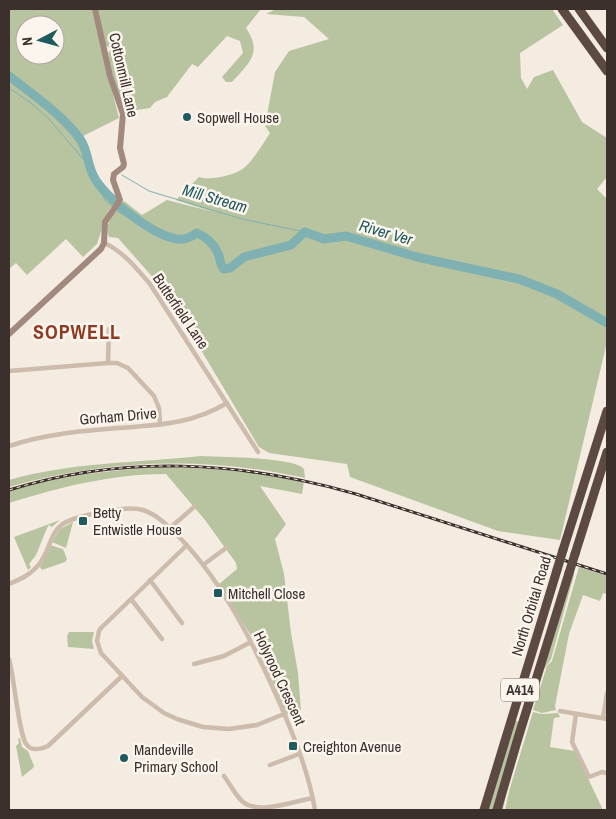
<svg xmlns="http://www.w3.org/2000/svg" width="616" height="819" viewBox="0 0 616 819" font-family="'Archivo Narrow',sans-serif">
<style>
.green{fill:#b8c4a0;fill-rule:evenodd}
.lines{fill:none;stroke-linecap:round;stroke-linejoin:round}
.stream{stroke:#7fb0b2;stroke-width:1}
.river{stroke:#7fb0b2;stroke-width:9}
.street{stroke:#cdbbac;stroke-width:4.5}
.secondary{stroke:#a18a7d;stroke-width:6}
.highway{stroke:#5c4a42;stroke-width:9}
.rail-casing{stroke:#3b302b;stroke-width:3}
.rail{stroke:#fbf5ee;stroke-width:1;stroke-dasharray:4;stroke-linecap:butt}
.highway-bridge{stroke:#5c4a42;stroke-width:9}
.poi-dot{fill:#1f5a5e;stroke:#fbf5ee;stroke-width:2}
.labels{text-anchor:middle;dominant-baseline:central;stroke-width:5;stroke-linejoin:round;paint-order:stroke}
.shield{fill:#fbf5ee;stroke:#756b66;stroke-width:1}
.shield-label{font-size:14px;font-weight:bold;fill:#3b302b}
.street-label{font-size:15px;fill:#3b302b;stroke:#fbf5ee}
.poi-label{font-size:15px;fill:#3b302b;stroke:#fbf5ee;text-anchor:start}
.water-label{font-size:16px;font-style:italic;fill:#1f5a5e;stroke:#fbf5ee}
.district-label{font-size:20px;font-weight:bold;letter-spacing:1px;fill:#8c3b22;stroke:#fbf5ee}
</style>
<rect width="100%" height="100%" fill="#f4ebe1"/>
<path class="green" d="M9,9H261L246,28C263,53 249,63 232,82H226L222,77L243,53L240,41L227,36L198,67L192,64L167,97L155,102L150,108L130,111C117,106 111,66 108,53L112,48L100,44L119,118L83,136C92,146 88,161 94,173C99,184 112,191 115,202L107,213L97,244L83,257L66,239L27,275L16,263L9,269ZM25,25H55V55H25Z
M276,9H552L563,25L520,53L521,78L527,89L534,77L553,70L582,122L607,138V177L597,189L607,199V342L560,540L498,531L350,477L347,464L269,453L259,447L198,345L157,282L118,238L109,237C103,223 116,212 124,201L142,215L167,200L210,211L176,200L199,177C210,181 235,175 244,168C254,159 263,144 270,133L265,126L275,72L289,51L329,39L304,17L266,14Z
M201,456C219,457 295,457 304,469L305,478C206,456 106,459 9,487V480C72,462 136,463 201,456Z
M161,467C209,468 257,471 304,481L302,494L260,486L286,524L275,539L284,574L291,633L298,673L301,711L287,715L255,642L219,584L237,569L236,563L205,520L166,474C112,474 60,487 9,503V491C58,476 109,470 161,467Z
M60,520L52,527L49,525L47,528L36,555L29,564L31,567L28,570L14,537Z
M73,522L66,548L52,542L60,529Z
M50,545L63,549L67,559L65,562L42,570L40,567Z
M579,567L607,576V594L603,593L600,601L583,595L569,634L555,706L556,710L542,713L533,710L547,666L552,661Z
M572,574L574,575L551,659L544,670L527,724L507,790L503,810H500Z
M69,632H94L92,641L94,649L68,647L67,636Z
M533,712L542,714L558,713L560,717L554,718L550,747L575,751L603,810H505L510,788Z
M513,720L520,722L494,810H487Z
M20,738L22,747L28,751L34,766L33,768L22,777L16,746L19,743L18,739Z"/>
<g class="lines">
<path class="stream" d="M9,88L31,103L48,118L84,160L105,200L112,206
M122,175L149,191L242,219L305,232
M117,211L132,220L142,223"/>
<path class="river" d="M9,76C33,95 62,114 80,139C88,151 87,162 93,175C102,196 159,242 183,239C188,239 193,235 197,233C206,237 214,244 218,253C221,259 219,264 224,269L230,268L244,257L291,245L305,232L324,239L346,236L417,257L519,279L557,294L607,323"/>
<path class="street" d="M104,243C123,251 137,269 150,284L258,452
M108,363L109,329
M9,371L108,363H117L128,368L154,396L159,408L160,425
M9,446C44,434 82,431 119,428C159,425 192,424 227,403
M170,528L194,507
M187,545L101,628L99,631L97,641L101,653L142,697L164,713L177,719L203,727L229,729L257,725L284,714
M203,565L226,548
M150,580L182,623
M9,584C21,579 32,574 40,563C55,542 47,525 80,517C96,513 127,505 143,510C159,515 171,529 182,540C226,587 255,647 281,706C295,739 309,774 315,810
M131,599L162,639
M9,659C14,675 19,738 27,745C32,752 41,749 48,746L122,676
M194,664L224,656L251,642
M560,711L607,719
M576,714L572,742L589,777L602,772L607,773
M603,718L607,693
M270,765L299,754
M224,776C230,784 235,795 243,802C259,815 294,801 313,798"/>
<path class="secondary" d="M9,334L101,249L104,243L105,222L120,200L113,180L114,174L123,167L124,164L120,148L123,114L110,76L95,9"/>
<path class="highway" d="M562,9L607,71
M579,9L607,48
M563,550L607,411
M575,554L607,452
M484,810L557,570
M497,810L518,738L569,573"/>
<defs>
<path id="rail" d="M9,490C125,454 240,461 356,494L607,574"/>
</defs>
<use href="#rail" class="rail-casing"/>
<use href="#rail" class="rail"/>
<path class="highway-bridge" d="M557,570L563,550
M569,573L575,554"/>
</g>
<g class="poi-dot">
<circle cx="187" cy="117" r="5"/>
<rect x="78" y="516" width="10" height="10" rx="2.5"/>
<rect x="213" y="588" width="10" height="10" rx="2.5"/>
<rect x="288" y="741" width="10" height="10" rx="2.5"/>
<circle cx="124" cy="758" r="5"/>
</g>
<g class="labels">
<rect class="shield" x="501" y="678.5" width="38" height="23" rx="4"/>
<g class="shield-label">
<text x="520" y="690">A414</text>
</g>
<g class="street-label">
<text transform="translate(124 75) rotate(77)">Cottonmill Lane</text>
<text transform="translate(181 311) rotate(56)">Butterfield Lane</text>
<text transform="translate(118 416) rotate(-5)">Gorham Drive</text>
<text transform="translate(531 606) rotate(-73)">North Orbital Road</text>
<text transform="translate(280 678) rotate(65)">Holyrood Crescent</text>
</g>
<g class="poi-label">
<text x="197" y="117">Sopwell House</text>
<text x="93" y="512">Betty<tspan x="93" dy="17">Entwistle House</tspan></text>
<text x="228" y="593">Mitchell Close</text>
<text x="303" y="746">Creighton Avenue</text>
<text x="134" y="749">Mandeville<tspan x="134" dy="17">Primary School</tspan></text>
</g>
<g class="water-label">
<text transform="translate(215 198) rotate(16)">Mill Stream</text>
<text transform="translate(386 232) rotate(16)">River Ver</text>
</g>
<g class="district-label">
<text x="77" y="331">SOPWELL</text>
</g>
</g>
<rect width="616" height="819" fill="none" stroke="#3b302b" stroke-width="20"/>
<g transform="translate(40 40) rotate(264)"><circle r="24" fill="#fbf5ee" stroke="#aea6a0"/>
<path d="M0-4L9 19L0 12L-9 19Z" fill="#1f5a5e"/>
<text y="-8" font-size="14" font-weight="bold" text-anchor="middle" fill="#3b302b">N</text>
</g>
</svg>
